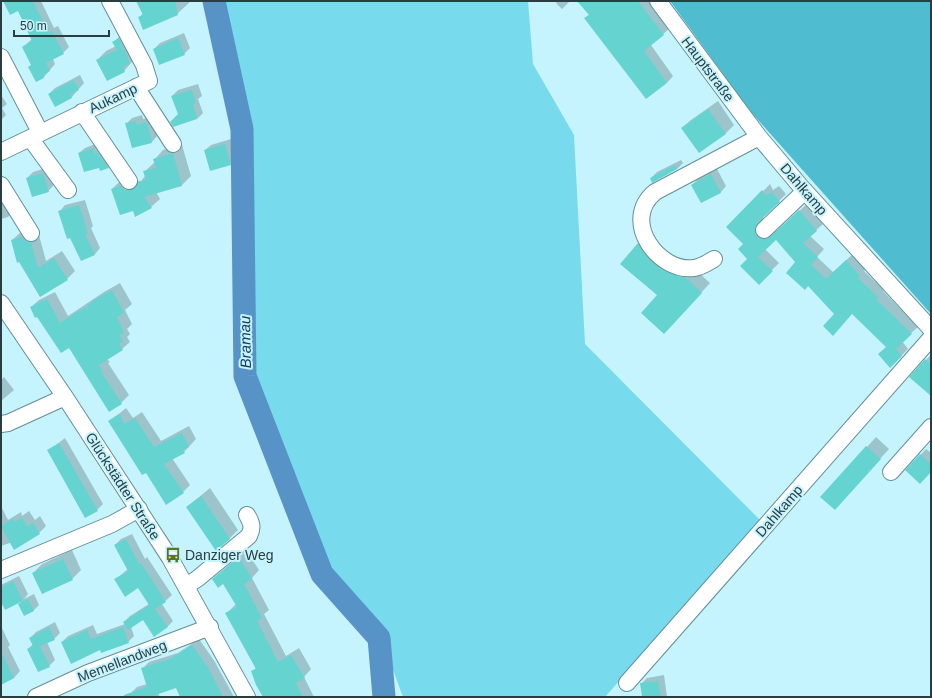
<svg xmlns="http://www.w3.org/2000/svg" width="932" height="698" viewBox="0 0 932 698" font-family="Arial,sans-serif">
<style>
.green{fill:#77daed}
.forest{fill:#4fbccf}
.shadow{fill:#0003}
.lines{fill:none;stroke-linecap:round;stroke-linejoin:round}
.river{stroke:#5893c8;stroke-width:23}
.building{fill:#65d4d1}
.minor-casing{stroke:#638f98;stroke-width:18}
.minor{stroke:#fff;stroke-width:16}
.labels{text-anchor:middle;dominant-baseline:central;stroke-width:4;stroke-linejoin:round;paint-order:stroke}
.street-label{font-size:14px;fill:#2a3d41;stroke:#c5f4fe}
.poi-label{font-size:14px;fill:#2a3d41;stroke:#c5f4fe;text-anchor:start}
.water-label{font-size:15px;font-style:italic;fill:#113d61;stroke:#c5f4fe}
</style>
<rect width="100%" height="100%" fill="#c5f4fe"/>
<path class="green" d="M219,1H528L533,64L574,135L585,344L761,521L605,697H403L381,637L324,572L247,375L246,129Z"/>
<path class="forest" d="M670,1H931V314L750,111Z"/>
<path class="shadow" d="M4,1H41L54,28L58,26L69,47L63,53L53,59L55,64L44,77L36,81L32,65L23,47L32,39L18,10Z
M138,1H191L177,14L139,18L143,13Z
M558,1H570L562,9L556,3Z
M579,1H650L670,28L651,45L673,76L667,83L585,18L590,14Z
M123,33L139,54L124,71L97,60L106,51L116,46L114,42Z
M184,33L190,48L184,54L154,49L160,43Z
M80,75L84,83L71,98L49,94L55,88Z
M198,84L202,96L198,99L203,113L197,119L179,114L172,96L178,90Z
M1,95L7,104L2,108L6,115L1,120Z
M718,101L734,125L725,134L682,128L691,120Z
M142,115L143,119L152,117L157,136L152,142L126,124L132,118Z
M231,139L236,158L231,164L210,169L205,150L211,145Z
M98,143L114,161L108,167L79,153L85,148Z
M182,145L191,176L182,185L156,192L160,199L151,207L133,209L112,189L121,180L141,181L145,176L144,172L155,162V159L163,150Z
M681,160L683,163L677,169L651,178L657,172Z
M49,167L54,185L48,191L27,178L33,172Z
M717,169L726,186L721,192L701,202L692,185L698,179Z
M770,184L773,190L779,186L786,194L764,216L761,224L769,233L778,230L807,204L823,224L810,236L824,249L817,257L833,272L853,254L867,268L864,271L884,290L883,291L918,327L902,341L908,349L898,359L853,313L835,314L808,285L797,262L776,239L765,249L779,263L759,283L748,259L744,244L728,227Z
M1,189L13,212L8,217L1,219Z
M85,200L93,226L91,228L100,248L95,254L81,260L60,211L65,205Z
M30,230L34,234L39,235L46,261L62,251L75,271L67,279L41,296L12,240L20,233Z
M647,235L660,253L694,268L710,283L673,324L658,295L621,264Z
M120,283L132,304L125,310L132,324L127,329L130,334L127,337L130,342L122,349L107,359L110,362L108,363L129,395L121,403L31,307L39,300L55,292L68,316L104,292Z
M931,355V394L926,360Z
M4,377L14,390L1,401V380Z
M126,408L133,418L142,412L161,441L189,426L196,439L184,452L172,458L190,485L183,492L146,472L109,422Z
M876,437L889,449L843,500L822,497Z
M65,438L103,504L97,510L48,451Z
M926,449L931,453V471L907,470Z
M210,488L238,530L229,539L187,507Z
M1,506L8,520L21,512L22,516L29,511L35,520L40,516L46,526L39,533L1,546Z
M132,534L145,559L147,557L172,595L162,604L173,621L167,627L143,619L131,627L134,636L128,642L100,649L62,642L68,636L93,625L97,634L125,624L124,622L130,616L149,604L138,587L115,580L128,569L115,545L121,539Z
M72,550L81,570L72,579L33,573L42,564Z
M246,550L259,570L252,578L269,610L264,614L286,656L299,648L311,669L304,677L314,697H264L252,671L256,668L227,613L236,604L223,583L213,579Z
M19,576L28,594L24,599L34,594L39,605L33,611L19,604L23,600L5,608L1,600V585Z
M55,622L60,633L54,639L47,642L55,660L49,666L28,649L33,644L30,638L36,632Z
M1,626L10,645L8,647L20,671L14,678L1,684Z
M199,639L215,662L234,697H181L176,687L158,693L160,697H131L130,694L137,687L147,684L142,669L149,662L178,653Z
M664,675L667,697H643L641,684L647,678Z"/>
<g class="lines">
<path class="river" d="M214,1L242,129L245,376L322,574L379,638L384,697"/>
</g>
<path class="building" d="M3,1H38L34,3L48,33L52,31L64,54L46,63L50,71L43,75L44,78L36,82L28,67L31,65L22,47L32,41L18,11L10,15Z
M136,1H175L178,15L143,30L138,17L143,15Z
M577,1H638L664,35L644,51L667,83L646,99L584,18L589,15Z
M119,38L130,63L123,67L125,72L107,81L96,60L117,50L112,42Z
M178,38L185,55L159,65L153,49Z
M74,80L79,90L70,94L72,98L55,107L48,94Z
M192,90L196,103L193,104L197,119L173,127L170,122L178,114L171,96Z
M708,109L726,134L699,153L681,128Z
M136,121L137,125L147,122L152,143L132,148L125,123Z
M225,144L231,165L210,171L204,150Z
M93,148L95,154L98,153L109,168L100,171L99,168L84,172L78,153Z
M173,153L182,186L144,197L152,208L135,217L133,211L120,215L111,189L121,186L125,190L134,189L138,182L146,180L143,171L156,168L153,159Z
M675,165L677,169L652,183L650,178Z
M43,173L49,192L32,197L26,178Z
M711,174L721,193L701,203L691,185Z
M762,190L766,196L772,192L780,202L757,223L755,232L757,237L766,239L770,237L799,210L817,231L803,243L818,257L811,265L826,279L846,260L860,276L858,278L878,297L876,299L912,334L896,349L902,356L890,368L878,354L886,347L852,314L833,336L823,326L834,314L808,286L805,290L786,273L795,262L776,240L758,257L773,271L759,285L740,266L747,259L738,249L743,244L726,227Z
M79,205L88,233L85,234L95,255L81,261L70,238L67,239L58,211Z
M22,237L26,241L31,242L38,268L54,258L68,280L40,297L19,262L17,263L11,240Z
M638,243L651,261L665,271L685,277L702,293L664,334L641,313L657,295L620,264Z
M112,290L124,313L117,317L124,333L119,335L123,342L119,344L123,350L99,365L102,371L101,372L122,404L109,412L69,348L61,353L37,317L35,318L30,307L47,299L60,323L85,307L88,309L87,306L95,299Z
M925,359L931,364V396L909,377Z
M119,414L125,424L135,418L154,447L182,433L189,447L183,450L185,453L164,464L184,493L166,505L146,473L142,475L108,421Z
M59,443L98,511L85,518L47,450Z
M866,446L881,459L835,510L820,497Z
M920,454L931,464V472L920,484L905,470Z
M201,496L230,539L216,551L186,507Z
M22,518L27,526L33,523L40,534L14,550L1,526L13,519L15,522Z
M126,539L139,564L141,563L166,602L155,609L168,627L154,637L143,620L128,630L123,622L149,605L138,588L125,597L114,579L128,571L114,545Z
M239,557L252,579L244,584L262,618L257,621L278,662L291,655L305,678L296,683L303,697H263L256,685L251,671L256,669L225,613L237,607L223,584L218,588L212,579Z
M63,559L73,580L42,594L32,573Z
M13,581L23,601L5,610L1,602V587Z
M28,599L34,611L24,616L18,604Z
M49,627L55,640L40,646L50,667L38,672L27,649L33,646L29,638Z
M123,627L129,643L101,653L100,650L71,664L61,642L87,630L91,639Z
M192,645L209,669L223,697H180L176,688L150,697H124V695L147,687L141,668L170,659Z
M1,652L14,678L1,685Z
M658,681L661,697H642L640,683Z"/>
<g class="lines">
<defs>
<path id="minor" d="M658,1L759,137L802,188L931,329
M1,57L40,132
M136,87L173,144
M82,112L129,181
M30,138L68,190
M1,152L149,81L144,65L110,1
M1,185L31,233
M764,230L805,191
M714,259C707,263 702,267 694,268C659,273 620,221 655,192L759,137
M1,303L65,397L170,558L247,697
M1,424L8,423L65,397
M891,472L931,427
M1,570L112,524L139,509
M186,586L197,579L249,536C253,528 252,523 247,515
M627,683L931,338
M36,697L88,673L210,627"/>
</defs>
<use href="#minor" class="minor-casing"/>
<use href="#minor" class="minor"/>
</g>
<defs>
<symbol id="bus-bare" viewBox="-9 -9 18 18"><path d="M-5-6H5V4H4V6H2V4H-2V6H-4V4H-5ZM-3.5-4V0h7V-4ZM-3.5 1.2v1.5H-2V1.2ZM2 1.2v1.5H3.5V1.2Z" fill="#61711e" stroke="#c5f4fe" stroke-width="2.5" paint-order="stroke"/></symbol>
</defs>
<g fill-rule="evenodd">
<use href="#bus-bare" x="162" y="544" width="22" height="22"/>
</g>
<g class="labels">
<g class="street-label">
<text transform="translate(708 69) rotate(53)">Hauptstraße</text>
<text transform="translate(113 98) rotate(-25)">Aukamp</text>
<text transform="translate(804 189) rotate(49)">Dahlkamp</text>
<text transform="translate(123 486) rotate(57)">Glückstädter Straße</text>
<text transform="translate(779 511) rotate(-49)">Dahlkamp</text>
<text transform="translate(122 661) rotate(-21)">Memellandweg</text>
</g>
<g class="poi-label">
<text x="185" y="555">Danziger Weg</text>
</g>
<g class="water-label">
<text transform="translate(245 342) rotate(-91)">Bramau</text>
</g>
</g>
<rect width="932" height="698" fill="none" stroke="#2a3d41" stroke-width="4"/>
<path d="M14 30v6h95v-6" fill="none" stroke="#2a3d41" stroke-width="2"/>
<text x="20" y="30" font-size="12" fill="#2a3d41" stroke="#c5f4fe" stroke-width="3" paint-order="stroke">50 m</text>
</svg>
